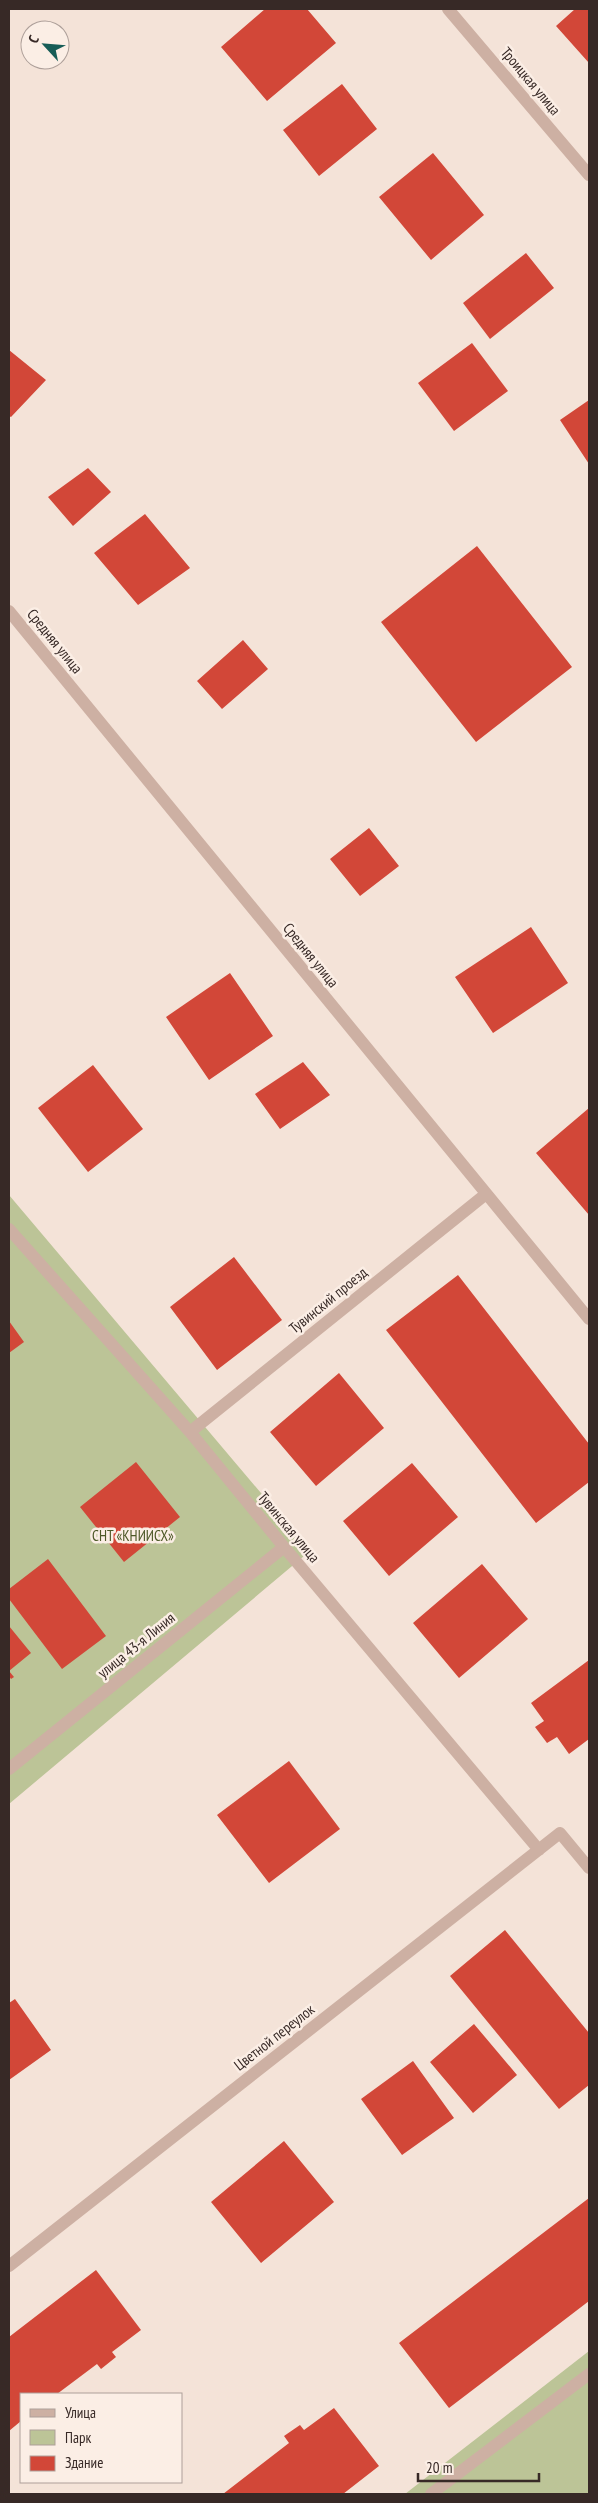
<svg xmlns="http://www.w3.org/2000/svg" width="598" height="2503" viewBox="0 0 598 2503" font-family="'PT Sans Narrow',sans-serif">
<style>
.green{fill:#bcc497}
.building{fill:#d24738}
.lines{fill:none;stroke-linecap:round;stroke-linejoin:round}
.minor{stroke:#cdb0a3;stroke-width:12}
.labels{text-anchor:middle;dominant-baseline:central;stroke-width:5;stroke-linejoin:round;paint-order:stroke}
.street-label{font-size:15px;fill:#372926;stroke:#fbeee5}
.park-label{font-size:15px;fill:#4d5827;stroke:#fbeee5}
</style>
<rect width="100%" height="100%" fill="#f4e3d8"/>
<path class="green" d="M9,1195L310,1551L9,1804Z
M589,2351V2494H405Z"/>
<path class="building" d="M265,9H307L336,43L267,101L221,47Z
M575,9H589V63L556,26Z
M342,84L377,129L319,176L283,130Z
M433,153L484,215L431,260L379,197Z
M526,253L554,288L490,339L463,303Z
M472,343L508,391L454,431L418,383Z
M9,350L46,380L11,417L9,416Z
M589,400V464L560,420Z
M88,468L111,492L73,526L48,497Z
M145,514L190,568L138,605L94,553Z
M477,546L572,667L476,742L381,622Z
M243,640L268,669L222,709L197,681Z
M369,828L399,866L360,896L330,859Z
M531,927L568,983L493,1033L455,977Z
M230,973L273,1036L209,1080L166,1017Z
M303,1062L330,1095L280,1129L255,1094Z
M93,1065L143,1129L88,1172L38,1108Z
M589,1108V1215L536,1153Z
M234,1257L282,1320L217,1370L170,1307Z
M458,1275L589,1444V1482L536,1523L386,1330Z
M9,1321L24,1342L9,1353Z
M339,1373L384,1428L316,1486L270,1432Z
M136,1462L180,1517L124,1562L80,1507Z
M412,1463L458,1517L389,1576L343,1521Z
M48,1559L106,1636L62,1669L9,1599V1589Z
M482,1564L528,1619L459,1678L413,1623Z
M9,1626L31,1653L9,1671L14,1677L11,1679L9,1676Z
M589,1660V1739L569,1754L557,1737L547,1743L535,1727L544,1721L531,1703Z
M289,1761L340,1829L269,1883L217,1815Z
M505,1930L589,2033V2085L559,2109L450,1976Z
M15,1999L51,2050L9,2080V2003Z
M474,2024L517,2075L473,2113L430,2062Z
M413,2061L454,2118L402,2155L361,2099Z
M284,2141L334,2202L261,2263L211,2202Z
M589,2198V2301L449,2408L399,2343Z
M96,2270L141,2330L112,2352L116,2357L101,2369L97,2364L57,2394H21V2421L9,2431V2337Z
M334,2408L379,2466L343,2494H223L289,2443L284,2436L300,2425L304,2430Z"/>
<g class="lines">
<path class="minor" d="M448,9L589,175
M9,611L589,1319
M9,1229L190,1432L284,1547L539,1850
M190,1432L486,1194
M9,1769L284,1547
M9,2266L560,1833L589,1868
M431,2494L589,2374"/>
</g>
<g class="labels">
<g class="street-label">
<text transform="translate(531 81) rotate(50)">Троицкая улица</text>
<text transform="translate(55 641) rotate(51)">Средняя улица</text>
<text transform="translate(311 955) rotate(51)">Средняя улица</text>
<text transform="translate(328 1300) rotate(-39)">Тувинский проезд</text>
<text transform="translate(289 1527) rotate(50)">Тувинская улица</text>
<text transform="translate(136 1645) rotate(-39)">улица 43-я Линия</text>
<text transform="translate(274 2037) rotate(-38)">Цветной переулок</text>
</g>
<g class="park-label">
<text x="133" y="1535">СНТ «КНИИСХ»</text>
</g>
</g>
<rect width="598" height="2503" fill="none" stroke="#372926" stroke-width="20"/>
<rect x="20" y="2393" width="162" height="90" fill="#fbeee5" stroke="#ad9f99"/>
<rect x="30" y="2409" width="25" height="8" fill="#cdb0a3" stroke="#ad9f99"/>
<text x="65" y="2418" font-size="15" fill="#372926">Улица</text>
<rect x="30" y="2430" width="25" height="15" fill="#bcc497" stroke="#ad9f99"/>
<text x="65" y="2443" font-size="15" fill="#372926">Парк</text>
<rect x="30" y="2456" width="25" height="15" fill="#d24738" stroke="#ad9f99"/>
<text x="65" y="2468" font-size="15" fill="#372926">Здание</text>
<g transform="translate(45 45) rotate(296)"><circle r="24" fill="#fbeee5" stroke="#ad9f99"/>
<path d="M0-4L9 19L0 12L-9 19Z" fill="#175d57"/>
<text y="-8" font-size="14" font-weight="bold" text-anchor="middle" fill="#372926">С</text>
</g>
<path d="M418 2473v8h121v-8" fill="none" stroke="#372926" stroke-width="2.5"/>
<text x="426" y="2473" font-size="15" fill="#372926" stroke="#fbeee5" stroke-width="4" paint-order="stroke">20 m</text>
</svg>
